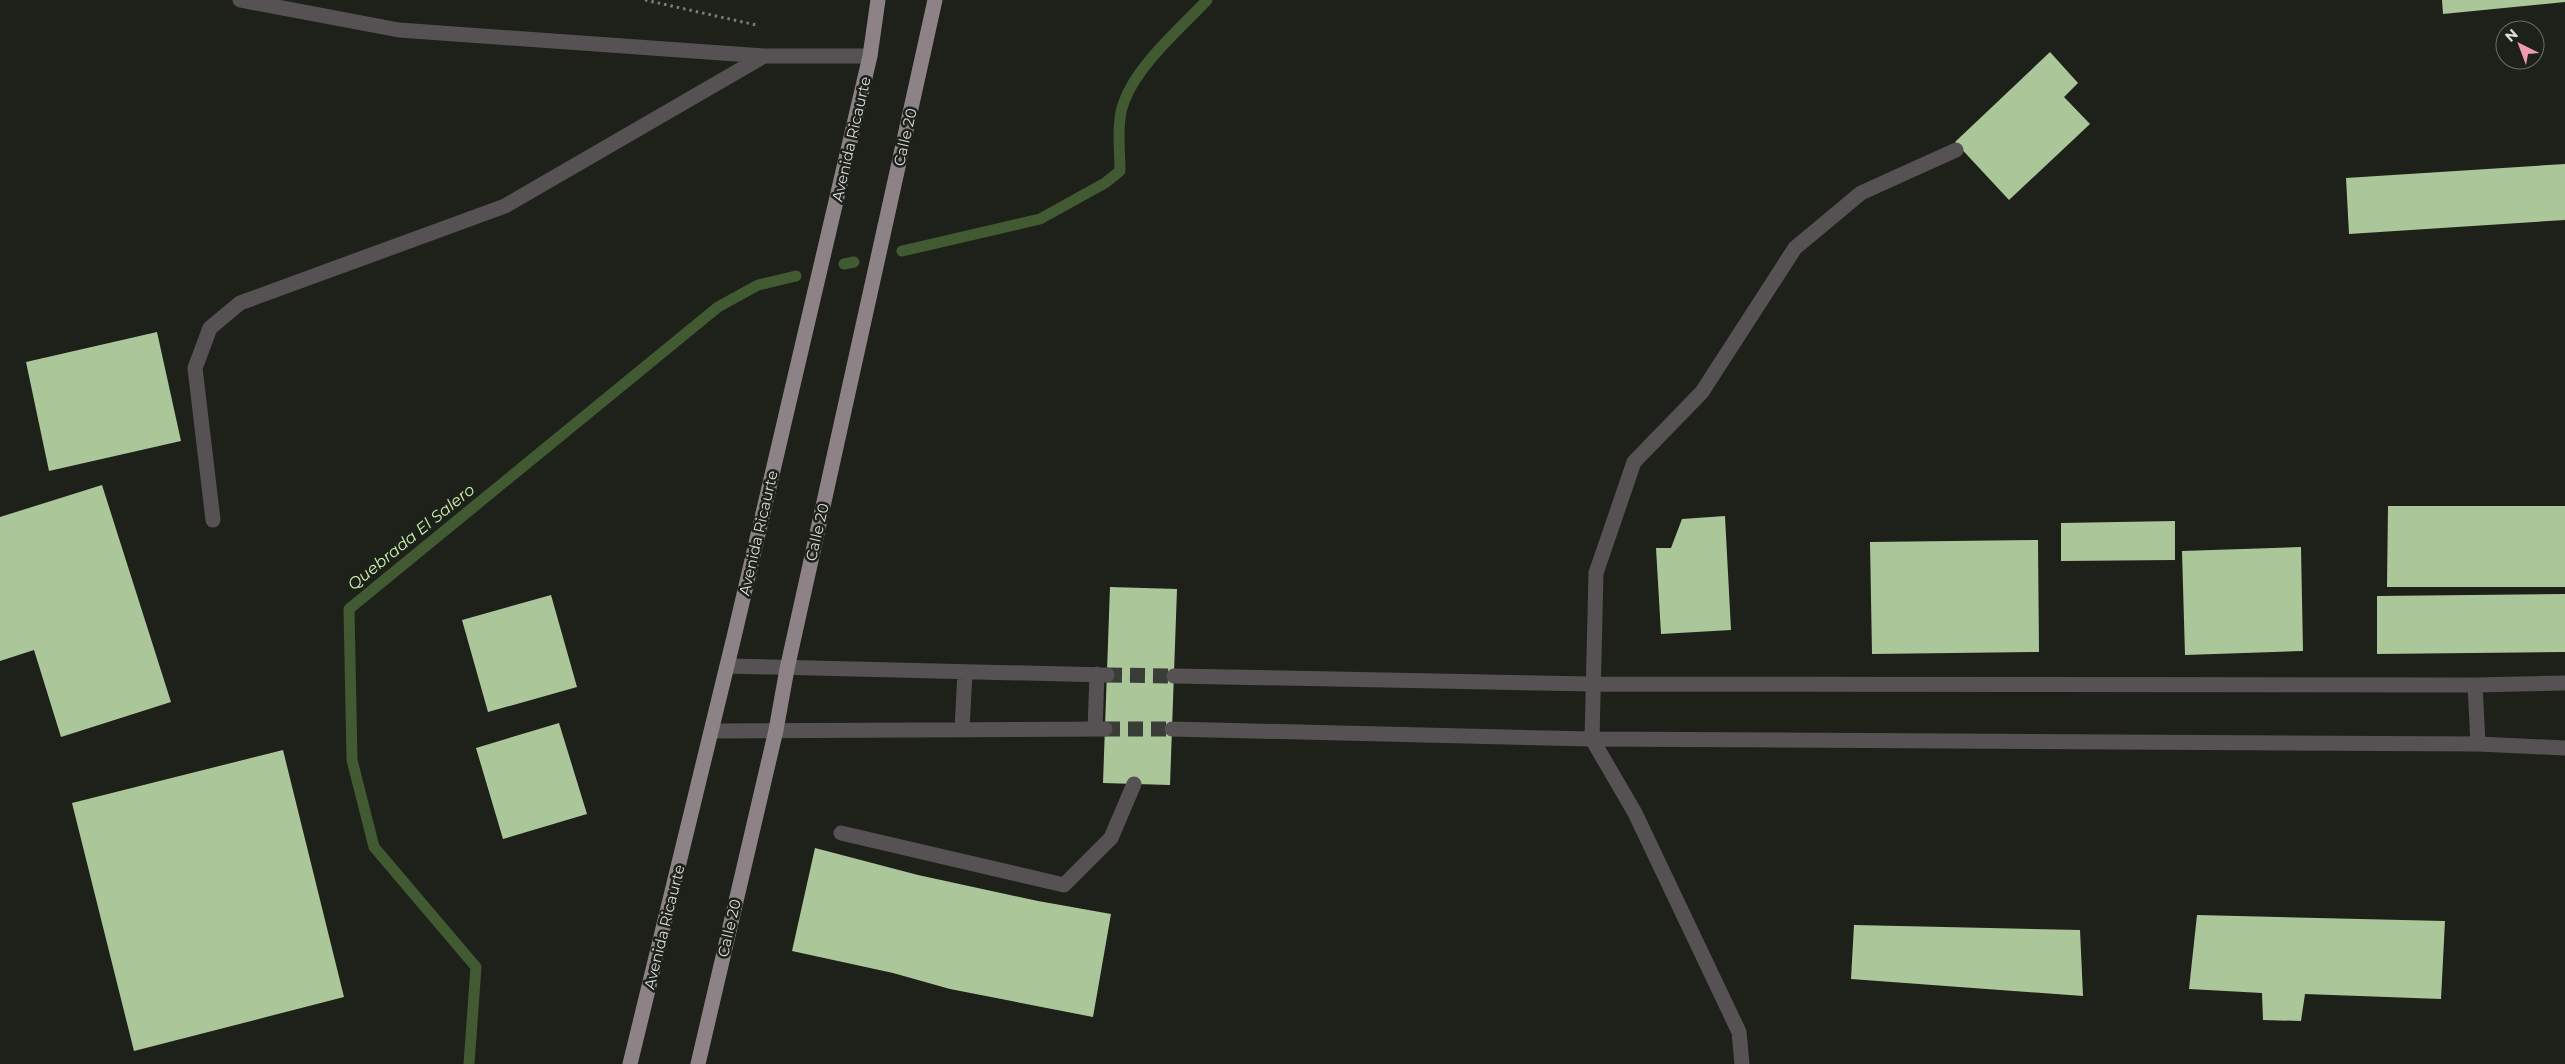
<svg xmlns="http://www.w3.org/2000/svg" width="2565" height="1064" viewBox="0 0 2565 1064" font-family="Montserrat,sans-serif">
<style>
.lines{fill:none;stroke-linecap:round;stroke-linejoin:round}
.stream{stroke:#425a32;stroke-width:11}
.building{fill:#abc79a}
.street-tunnel{stroke:#3a3d37;stroke-width:15;stroke-dasharray:15 8;stroke-linecap:butt}
.path{stroke:#7a7e78;stroke-width:3;stroke-dasharray:2.5 4;stroke-linecap:butt}
.lane{stroke:#565253;stroke-width:15}
.street{stroke:#565253;stroke-width:15}
.primary{stroke:#8d8386;stroke-width:15}
.labels{text-anchor:middle;dominant-baseline:central;stroke-width:5;stroke-linejoin:round;paint-order:stroke}
.street-label{font-size:15px;fill:#dbded9;stroke:#1d211a}
.water-label{font-size:16px;font-style:italic;fill:#c8f2ae;stroke:#1d211a}
</style>
<rect width="100%" height="100%" fill="#1d211a"/>
<g class="lines">
<path class="stream" d="M902,251L1040,219L1105,183L1120,171C1120,150 1116,122 1124,102C1137,65 1181,28 1207,0
M844,264L854,262
M469,1064L476,967L374,847L352,760L349,609L718,307L758,285L796,276"/>
</g>
<path class="building" d="M2442,0H2565V2L2443,14Z
M2050,52L2078,83L2064,97L2090,124L2009,200L1955,142Z
M2565,164V220L2349,234L2346,178Z
M157,332L181,441L49,471L26,362Z
M102,485L171,702L61,737L34,650L0,661V517Z
M2388,506H2565V587H2387Z
M1725,516L1731,630L1661,634L1656,548H1671L1682,519Z
M2175,521V560L2061,561V523Z
M2038,540L2039,652L1872,654L1870,542Z
M2301,547L2303,651L2185,655L2182,551Z
M1110,587L1177,589L1170,785L1103,783Z
M2565,594V652L2377,654V596Z
M551,595L577,687L488,712L462,620Z
M559,723L587,814L503,839L476,748Z
M283,750L344,997L134,1051L72,803Z
M815,848L918,875L1038,901L1111,914L1093,1017L950,989L893,973L792,951Z
M2197,915L2445,921L2441,999L2305,994L2301,1021L2263,1020L2262,993L2189,989Z
M1854,925L2080,930L2083,996L1851,979Z"/>
<g class="lines">
<path class="street-tunnel" d="M1107,675L1174,676
M1105,729H1172"/>
<path class="path" d="M645,0L756,25"/>
<path class="lane" d="M240,0L399,30L764,56
M213,520L195,368L210,328L240,303L505,206L764,56H870
M1592,739L1635,813L1739,1032L1742,1064
M841,833L1064,885L1111,838L1134,784"/>
<path class="street" d="M727,666L1107,675
M1174,676L1592,684L2475,685L2565,683
M2475,685L2478,744
M962,729L965,672
M1095,729L1097,674
M1172,729L1592,739L2478,744L2565,748
M712,731L1105,729
M1592,739L1596,573L1634,462L1702,392L1795,248L1861,193L1956,150"/>
<path class="primary" d="M630,1064L734,637L870,56L878,0
M698,1064L776,730L787,669L935,0"/>
</g>
<g class="labels">
<g class="street-label">
<text transform="translate(905 137) rotate(-77)">Calle 20</text>
<text transform="translate(851 139) rotate(-77)">Avenida Ricaurte</text>
<text transform="translate(817 532) rotate(-77)">Calle 20</text>
<text transform="translate(758 533) rotate(-77)">Avenida Ricaurte</text>
<text transform="translate(664 927) rotate(-76)">Avenida Ricaurte</text>
<text transform="translate(729 928) rotate(-77)">Calle 20</text>
</g>
<g class="water-label">
<text transform="translate(411 537) rotate(-39)">Quebrada El Salero</text>
</g>
</g>
<g transform="translate(2520 45) rotate(318)"><circle r="24" fill="#1d211a" stroke="#696d66"/>
<path d="M0-4L9 19L0 12L-9 19Z" fill="#f09ab6"/>
<text y="-8" font-size="14" font-weight="bold" text-anchor="middle" fill="#dbded9">N</text>
</g>
</svg>
